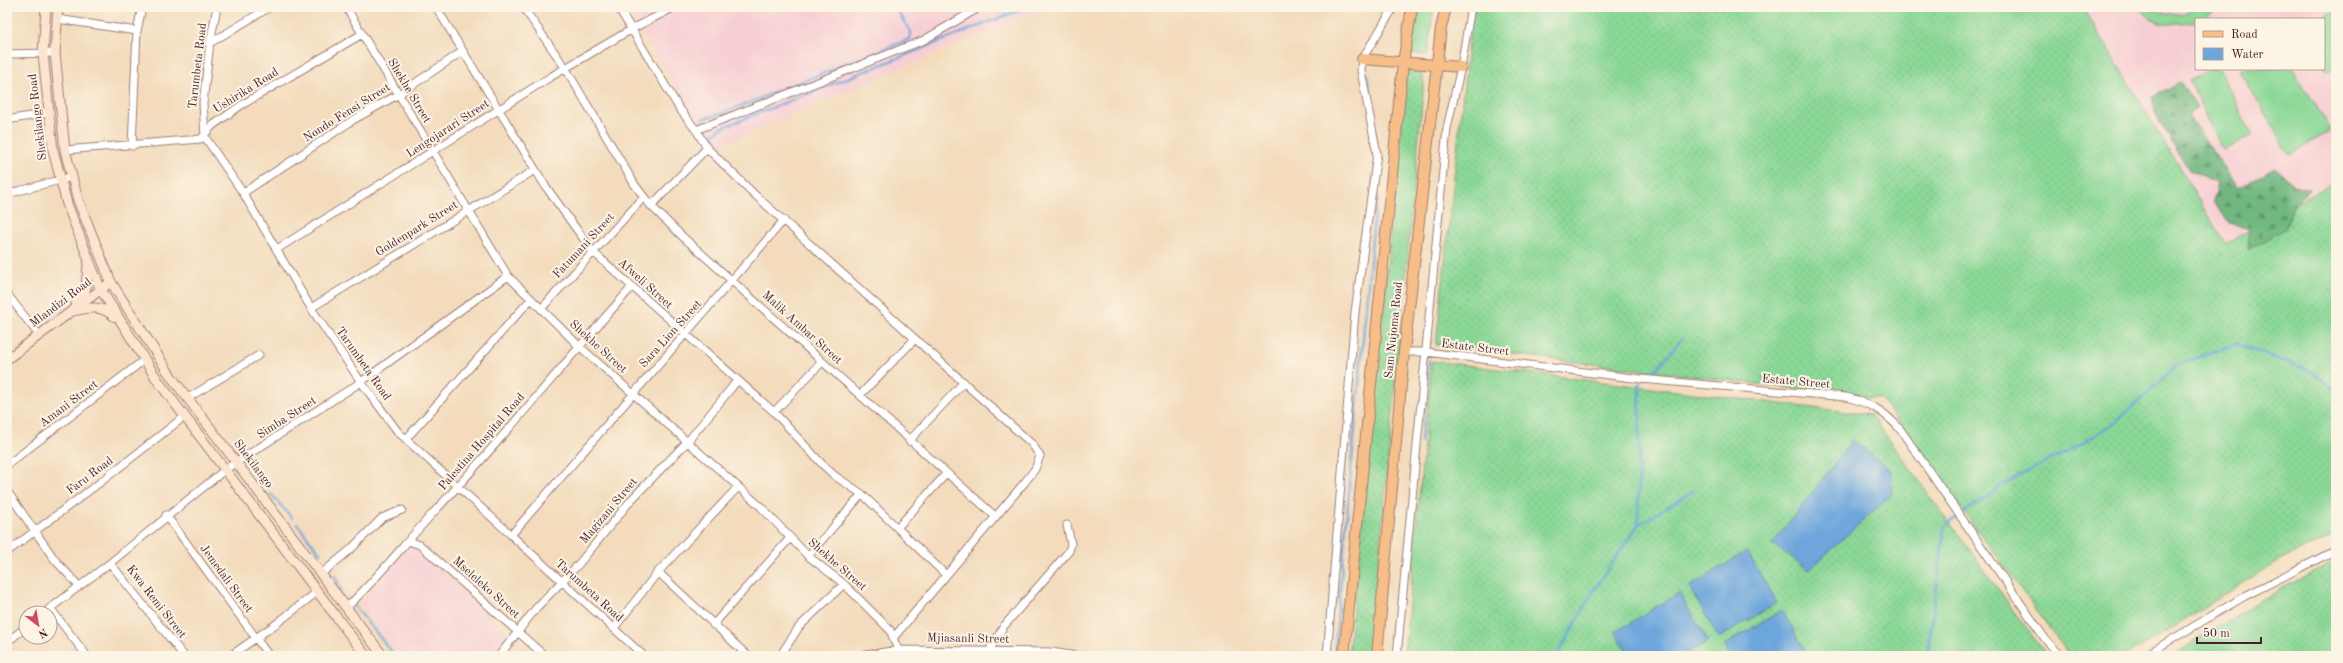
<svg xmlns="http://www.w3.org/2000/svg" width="2343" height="663" viewBox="0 0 2343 663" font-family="'Old Standard TT',serif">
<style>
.built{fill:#f7cfd3;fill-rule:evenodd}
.grass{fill:url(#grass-dots);stroke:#6a7c61}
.forest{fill:url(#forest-firs);stroke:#5d6c56}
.garden{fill:#8bd897;stroke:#6a7c61}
.water{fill:#6ca6dc;stroke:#5b6284}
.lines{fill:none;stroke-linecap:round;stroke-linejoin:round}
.stream{stroke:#6ca6dc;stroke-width:2.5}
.street-casing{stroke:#9e7d74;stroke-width:9}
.secondary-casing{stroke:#9e7d74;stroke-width:11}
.primary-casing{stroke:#9e7d74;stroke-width:12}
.street{stroke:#fff;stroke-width:7}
.secondary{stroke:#fce5cf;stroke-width:9}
.primary{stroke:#f7be88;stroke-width:10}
.labels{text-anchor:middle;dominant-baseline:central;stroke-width:4;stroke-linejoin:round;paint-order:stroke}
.street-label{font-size:12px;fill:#4a1f2b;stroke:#fcf5e5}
</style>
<defs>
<pattern id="grass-dots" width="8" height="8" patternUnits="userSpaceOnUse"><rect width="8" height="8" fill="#8bd897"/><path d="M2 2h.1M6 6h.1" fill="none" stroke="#79b982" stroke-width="1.8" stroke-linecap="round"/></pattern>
<pattern id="forest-firs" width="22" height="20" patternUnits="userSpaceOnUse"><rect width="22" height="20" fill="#70b880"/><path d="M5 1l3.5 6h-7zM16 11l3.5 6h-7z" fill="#5e9569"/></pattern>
</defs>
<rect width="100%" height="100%" fill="#fcf5e5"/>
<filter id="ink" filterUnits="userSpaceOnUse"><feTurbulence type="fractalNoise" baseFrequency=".025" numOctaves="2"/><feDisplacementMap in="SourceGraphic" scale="8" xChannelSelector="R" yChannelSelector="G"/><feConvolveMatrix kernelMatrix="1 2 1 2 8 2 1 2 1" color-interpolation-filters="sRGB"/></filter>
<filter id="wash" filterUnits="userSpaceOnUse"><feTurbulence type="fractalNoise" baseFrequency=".012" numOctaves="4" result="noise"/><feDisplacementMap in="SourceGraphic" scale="16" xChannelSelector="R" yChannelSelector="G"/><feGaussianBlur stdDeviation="0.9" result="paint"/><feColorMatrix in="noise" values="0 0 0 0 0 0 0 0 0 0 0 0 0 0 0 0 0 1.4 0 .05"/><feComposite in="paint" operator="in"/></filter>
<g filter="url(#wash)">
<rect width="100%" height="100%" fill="#f3dbbc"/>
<path class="built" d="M625,7H1045L712,149L694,115Z
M2083,7H2336V181L2225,245ZM2196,19H2324V69H2196Z
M412,545L419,549L507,633L494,656H399L359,603Z"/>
<path class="grass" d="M1419,7H1434L1427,55L1410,54Z
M1475,7H2083L2225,244L2336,181V534L2280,560L2126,656H2070L1881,399L1436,345L1471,20Z
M1414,65L1420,70L1424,82L1370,656H1348L1407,68Z
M1432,361L1871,415L2047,656H1404Z
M2336,560V656H2172L2264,598Z"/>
<path class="forest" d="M2180,82L2197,108L2188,115L2238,188L2275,168L2294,185L2309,188L2293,208L2285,229L2248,250L2249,229L2230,223L2213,202L2217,182L2189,170L2157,117L2152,97Z"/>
<path class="garden" d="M2139,7H2147L2168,15L2182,14L2198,7H2220L2202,19H2196V22C2173,26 2154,26 2139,7Z
M2336,9V67L2326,73L2324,69V19H2320Z
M2211,69H2219L2252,135L2223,150L2189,80Z
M2243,69H2293L2331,130L2290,155L2239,71Z"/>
<path class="water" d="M1853,440L1891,471L1892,494L1809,570L1772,544Z
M1747,551L1777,603L1719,638L1689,587Z
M1679,593L1708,641L1683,656H1630L1615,632Z
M1782,610L1808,655L1730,656L1724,645Z"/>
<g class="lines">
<path class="stream" d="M1367,75L1374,118
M702,119L723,113L910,39L911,32L895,7
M710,137L721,128L1027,7
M40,324L75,298
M1651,375L1683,338
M1421,443L1429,360
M271,494L292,518
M297,524L320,553
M1638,525L1640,383
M335,576L342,592
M353,604L395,656
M1334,656L1380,154
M1557,656L1592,593L1638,525L1693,491
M1927,656L1945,526L2006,483L2081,444L2116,422L2179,364L2236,344L2311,371L2336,391"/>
</g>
</g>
<g filter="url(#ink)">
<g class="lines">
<defs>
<path id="street" d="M217,7L210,43L203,103L205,137L243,193L311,308L361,382L398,432L644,656
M346,7L508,276L579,346L760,506L808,556L844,584L890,630L898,650
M436,7L546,187L593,252L774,412L822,464L835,476L862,494L946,575
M523,7L566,69L635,185L651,206L683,237L995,516
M618,7L679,108L696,130
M57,19L137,31
M210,43L270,7
M7,54L55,53
M7,120L48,113
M132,146L137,31L142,7
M707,148L754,194L1032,444L1040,456L1035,469L1025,482L894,637
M65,150L201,139L212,126L240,106L362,34
M243,193L353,120L399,94L463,51
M7,194L71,177
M651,206L707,148L696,130L924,40L980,7
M277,249L552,76L632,29L671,9
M7,294L39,335
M311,308L535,170
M541,309L644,197
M1404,352H1426L1641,379L1846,397C1870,403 1884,411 1900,429L2046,640L2061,656
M860,395L915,339
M188,398L259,355
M774,412L822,362
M406,439L531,299
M909,441L964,382
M7,465L144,360
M7,491L55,560L78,585
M166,515L269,656
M897,528L947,473
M512,534L784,220
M409,541L420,545L545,656
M7,552L102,481L185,416
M808,556L862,494
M110,563L184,656
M658,572L748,656
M321,574L350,550L382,518L402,510
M50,608L87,656
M346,608C378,578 404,544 434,512C503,439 565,361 632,287
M44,613L110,563L226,469L361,382L508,276
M713,625L790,538
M614,628L658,572L738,487
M7,642L26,627
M989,651L1004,626L1069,551L1071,544L1067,525
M230,656L276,624L317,592
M499,656L537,607L577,566L632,499L688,441L737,381
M780,656L799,627L844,584
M860,656L898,650L1051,652L1077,656
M1327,656L1355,312L1377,154L1361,71L1362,59L1394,7
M1397,656L1447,128L1461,67L1471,7
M2144,656L2245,596L2336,550"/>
<path id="secondary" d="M46,7L43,54L53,150L67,204L100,288L158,381L366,656
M58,7L55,53L65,150L78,200L111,282L170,375L383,656
M76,303L86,289L88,264
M73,311C90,307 102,305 115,317
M7,359L111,282"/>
<path id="primary" d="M1362,59L1461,67
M1344,656L1403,63L1412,7
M1377,656L1404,352L1441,28L1446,7"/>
</defs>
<use href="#street" class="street-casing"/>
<use href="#secondary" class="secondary-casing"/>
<use href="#primary" class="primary-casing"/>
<use href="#street" class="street"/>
<use href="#secondary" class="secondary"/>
<use href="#primary" class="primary"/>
</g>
</g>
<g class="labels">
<g class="street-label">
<text transform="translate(198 66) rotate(-83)">Tarumbeta Road</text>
<text transform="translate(246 91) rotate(-32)">Ushirika Road</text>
<text transform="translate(409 91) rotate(59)">Shekhe Street</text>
<text transform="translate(347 113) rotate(-32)">Nondo Fensi Street</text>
<text transform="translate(38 117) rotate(-97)">Shekilango Road</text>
<text transform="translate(448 129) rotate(-33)">Lengojarari Street</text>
<text transform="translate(417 229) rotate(-32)">Goldenpark Street</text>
<text transform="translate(584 246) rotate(-47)">Fatumani Street</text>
<text transform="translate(645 284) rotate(42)">Afweli Street</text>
<text transform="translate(61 303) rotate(-37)">Mlandizi Road</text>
<text transform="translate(802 328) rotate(42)">Malik Ambar Street</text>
<text transform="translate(1394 330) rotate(-84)">Sam Nujoma Road</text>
<text transform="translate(671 334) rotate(-48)">Sara Lion Street</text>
<text transform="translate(598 347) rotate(42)">Shekhe Street</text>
<text transform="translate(1475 348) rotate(7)">Estate Street</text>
<text transform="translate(363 364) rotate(55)">Tarumbeta Road</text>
<text transform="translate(1796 382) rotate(5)">Estate Street</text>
<text transform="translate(69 404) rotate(-37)">Amani Street</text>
<text transform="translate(287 418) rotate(-33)">Simba Street</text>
<text transform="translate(482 442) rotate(-49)">Palestina Hospital Road</text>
<text transform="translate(253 464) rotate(53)">Shekilango</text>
<text transform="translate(90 476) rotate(-37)">Faru Road</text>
<text transform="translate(609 511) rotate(-50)">Magizani Street</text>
<text transform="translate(837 565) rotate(41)">Shekhe Street</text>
<text transform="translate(226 579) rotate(54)">Jemedali Street</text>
<text transform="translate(486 588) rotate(42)">Mseleleko Street</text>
<text transform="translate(589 591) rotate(42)">Tarumbeta Road</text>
<text transform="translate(156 602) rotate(52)">Kwa Remi Street</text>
<text transform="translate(968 639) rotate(1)">Mjiasanli Street</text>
</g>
</g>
<rect width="2343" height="663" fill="none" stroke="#fcf5e5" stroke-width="24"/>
<rect x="2195" y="18" width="130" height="52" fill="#fcf5e5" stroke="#b59f9b"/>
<rect x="2203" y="31" width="20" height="6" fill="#f7be88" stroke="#b59f9b"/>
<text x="2231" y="38" font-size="12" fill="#4a1f2b">Road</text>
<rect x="2203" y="48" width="20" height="12" fill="#6ca6dc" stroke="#b59f9b"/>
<text x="2231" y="58" font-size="12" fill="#4a1f2b">Water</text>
<g transform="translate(38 625) rotate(149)"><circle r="19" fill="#fcf5e5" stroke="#b59f9b"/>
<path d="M0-3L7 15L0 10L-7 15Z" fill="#d1495b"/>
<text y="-6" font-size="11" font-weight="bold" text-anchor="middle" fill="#4a1f2b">N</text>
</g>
<path d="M2197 637v6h64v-6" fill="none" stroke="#4a1f2b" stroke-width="2"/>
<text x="2203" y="637" font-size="12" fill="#4a1f2b" stroke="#fcf5e5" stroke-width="3" paint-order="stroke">50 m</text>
</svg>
